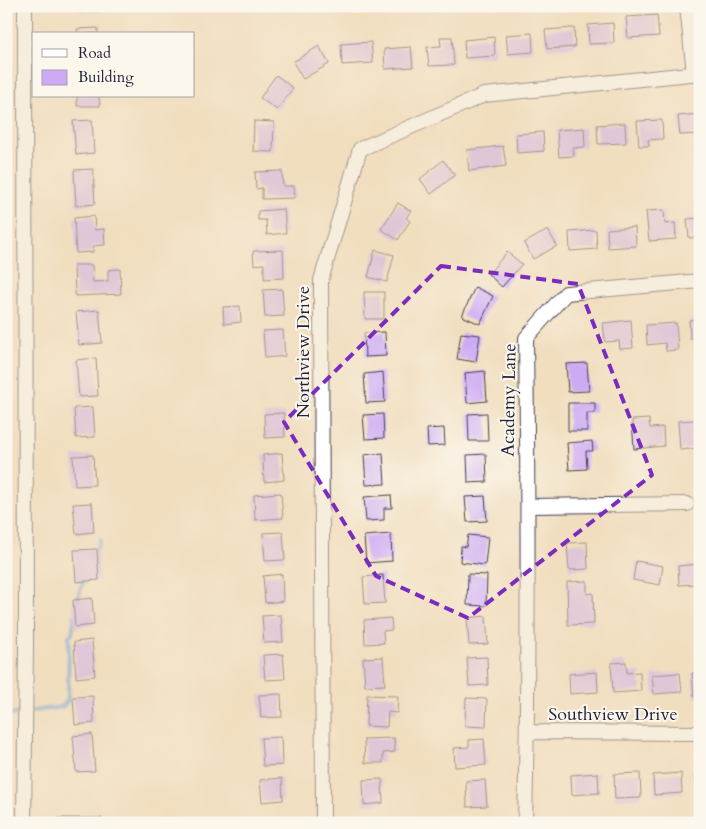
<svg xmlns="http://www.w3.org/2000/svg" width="706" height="829" viewBox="0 0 706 829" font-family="Cardo,serif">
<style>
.green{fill:#a7d380;stroke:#647a5e}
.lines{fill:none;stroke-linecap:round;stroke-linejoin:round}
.stream{stroke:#6fa2db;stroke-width:4.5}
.building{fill:#cdaaf4}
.minor-casing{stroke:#413e4f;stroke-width:16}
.minor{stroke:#fff;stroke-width:14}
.marked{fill:none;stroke:#7b2cbf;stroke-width:4;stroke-dasharray:10 6;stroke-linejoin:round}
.labels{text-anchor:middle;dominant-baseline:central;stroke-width:4;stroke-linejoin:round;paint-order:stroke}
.street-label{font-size:18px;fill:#22223b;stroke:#fbf7ec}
</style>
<rect width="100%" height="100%" fill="#fbf7ec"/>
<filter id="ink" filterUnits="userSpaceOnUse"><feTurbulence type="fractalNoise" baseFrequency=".02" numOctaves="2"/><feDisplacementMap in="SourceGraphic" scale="10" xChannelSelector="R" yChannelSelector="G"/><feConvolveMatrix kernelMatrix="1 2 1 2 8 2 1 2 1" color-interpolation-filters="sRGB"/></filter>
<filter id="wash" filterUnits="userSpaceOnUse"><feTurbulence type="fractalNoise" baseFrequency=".0096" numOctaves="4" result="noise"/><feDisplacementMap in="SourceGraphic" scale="20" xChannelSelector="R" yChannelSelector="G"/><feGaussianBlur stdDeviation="1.12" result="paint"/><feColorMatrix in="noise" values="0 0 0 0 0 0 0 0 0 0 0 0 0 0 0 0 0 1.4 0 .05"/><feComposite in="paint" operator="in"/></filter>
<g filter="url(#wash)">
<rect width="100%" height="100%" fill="#f1debf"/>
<path class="green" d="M6,6H12L8,702H6Z"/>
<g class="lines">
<path class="stream" d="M95,553L100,540
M77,605L81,587L86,577
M6,715L62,707L68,700L69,636L72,634L75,615"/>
</g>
<g id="blocks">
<path class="building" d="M80,6H101V11L80,12Z
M657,15L659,36L628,38L626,17Z
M613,23L614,43L589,44L588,25Z
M98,28V34H77V29Z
M574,28L575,47L547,49L545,30Z
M532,33L533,52L508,54L506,35Z
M440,37H452L454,65L429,66L427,47L441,46Z
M494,37L495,56L465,58L464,40Z
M371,42L373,63L342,65L341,44Z
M319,46L329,64L303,79L293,62Z
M411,47L413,67L385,69L384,49Z
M276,75L293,88L277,110L260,98Z
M77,96H99L100,106H77Z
M700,114V134L680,135L678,116Z
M92,120L94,153L76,155L73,121Z
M662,120L663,139L648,140L649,146H639L637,121Z
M254,121L274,122L273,152L253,151Z
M625,123L626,143L598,144L597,125Z
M584,128L585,147L573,148L574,156L559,157L557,130Z
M543,132L544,151L517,153L516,134Z
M503,146L506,166L469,171L467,150Z
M443,160L455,175L431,194L420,179Z
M93,169L95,204L76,206L74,170Z
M282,171L283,186H294L295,198L262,199V188L256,189L255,172Z
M398,203L411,211L406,218L410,221L398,240L381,229Z
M284,209L286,233L267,235L266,220H258V211Z
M664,210L665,224L675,223L676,239L649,241L646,211Z
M94,216L95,230L104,229L105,245L93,246V252L76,253L74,218Z
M700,218V237L689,238L687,219Z
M635,227L636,246L608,248L607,229Z
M548,230L557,246L533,259L524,243Z
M596,230L597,249L570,251L569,232Z
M283,250L284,278L264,279V264L254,265L253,251Z
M375,250L394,255L387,282L368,277Z
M507,252L522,264L502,287L488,274Z
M74,265H92L93,282L108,281V270L120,269L121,294L75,296Z
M475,287L493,296L480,324L462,316Z
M282,289L284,316L265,317L263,290Z
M364,292H384V319H365Z
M240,306L241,322L224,324L223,307Z
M99,310L102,343L79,345L76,312Z
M700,319V338H690L689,320Z
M631,320L633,348L620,349L619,341L605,342L603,323Z
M676,323L678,350L666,351L665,343L647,345L646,325Z
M283,330L285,356L265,358L263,331Z
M385,332L386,356L365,357L364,333Z
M461,333L480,335L476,362L457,359Z
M96,358L98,396L79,397L76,360Z
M587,363L589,391L568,392L566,364Z
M485,371L487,401L467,403L465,373Z
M383,372L385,402L366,403L364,374Z
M568,403H595V413H587V431H568Z
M93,407L95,437L76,438L74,408Z
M284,413L285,437L265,438L264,414Z
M487,413L488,441H469L468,414Z
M383,414L384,438L365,439L363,415Z
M649,419L650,428L663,427L664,446L634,449L632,420Z
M696,420L697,430H700V448L680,450L678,421Z
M444,428L445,445L428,446L427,429Z
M592,441L593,451H586L587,469L569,470L567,443Z
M282,453L284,480L264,482L263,455Z
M383,453L385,484L366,485L364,455Z
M486,454L487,482L468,483L467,455Z
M93,455L95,485L75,486L73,456Z
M281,493L283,518L255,520L254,495Z
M391,495L392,508H384V520L366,521L364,497Z
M485,496L487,521L467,522L465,497Z
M92,503L94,532L76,534L73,504Z
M283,532L285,560L265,561L263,533Z
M391,534L392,561L366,563L364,536Z
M468,535L488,537L485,565L460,562L461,546L466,547Z
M587,542L588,569L569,570L567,543Z
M97,549L99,580L76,582L74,550Z
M636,561L663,566L660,585L633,580Z
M700,564V584L679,585L678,566Z
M282,574L283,601L265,603L263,576Z
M468,574L487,575L486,606L467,605Z
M383,575L385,603L365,604L363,577Z
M587,581V594L593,593L594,624L568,625L567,582Z
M92,598L94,625L75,627L73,600Z
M281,615L283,642L264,643L262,616Z
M486,616L488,644L469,645L467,618Z
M391,618L392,630L383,631L384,643L365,644L364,620Z
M92,640L95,676L76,678L74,642Z
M283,654L285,679L265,680L263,655Z
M383,657L385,685L365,686L363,658Z
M487,657L488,685L469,686L467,658Z
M626,662L627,673L640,672L641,691L613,693L611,663Z
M597,672L598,692L570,694L569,674Z
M680,673L682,692L654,694L652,675Z
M692,673H700V697H694Z
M281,694L282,717L261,718L259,695Z
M367,695L398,696L397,713L388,712L387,727L366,726Z
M93,696L94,723L75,725L73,697Z
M466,698L487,699L486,727L465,726Z
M92,734L95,771L76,772L73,736Z
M281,737L282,765L263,766L261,738Z
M394,738L395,752L383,753V763H365L364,739Z
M484,739L486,765L455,767L454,748L469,747V740Z
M598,773L599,793L572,795L571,775Z
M640,773L641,798L615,799L614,774Z
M681,773L682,793L654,795L653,775Z
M700,774V801H697L695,775Z
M282,778L283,800L262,802L260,780Z
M382,779L383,803L364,805L363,780Z
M485,780L487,806L467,807L466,781Z
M58,818H102V823H58Z"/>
</g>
</g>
<g filter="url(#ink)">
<use href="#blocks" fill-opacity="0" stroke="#413e4f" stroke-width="1"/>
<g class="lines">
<defs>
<path id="minor" d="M687,6L694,74
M528,506L687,504
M527,732L700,733
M24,823L26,649L25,6
M323,823L321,280L360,149L484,95L700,73
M525,823C529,661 528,500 526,338L566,293L700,281"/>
</defs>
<use href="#minor" class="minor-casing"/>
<use href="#minor" class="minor"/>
</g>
</g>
<path d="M0 0H706V829H0ZM441,266L578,284L652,475L468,618L376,576L284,422Z" fill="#f1debf" fill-opacity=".55" fill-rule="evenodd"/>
<path class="marked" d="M441,266L578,284L652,475L468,618L376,576L284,422Z"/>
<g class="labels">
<g class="street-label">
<text transform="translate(303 352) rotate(-90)">Northview Drive</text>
<text transform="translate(509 400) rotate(-89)">Academy Lane</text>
<text x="613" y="714">Southview Drive</text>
</g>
</g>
<rect width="706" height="829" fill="none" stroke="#fbf7ec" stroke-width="25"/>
<rect x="32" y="32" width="162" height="65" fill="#fbf7ec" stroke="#a4a2a5"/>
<rect x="42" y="49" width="25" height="8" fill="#ffffff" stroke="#a4a2a5"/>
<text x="78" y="58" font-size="15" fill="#22223b">Road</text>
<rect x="42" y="70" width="25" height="15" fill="#cdaaf4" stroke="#a4a2a5"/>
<text x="78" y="82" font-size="15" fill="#22223b">Building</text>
</svg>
